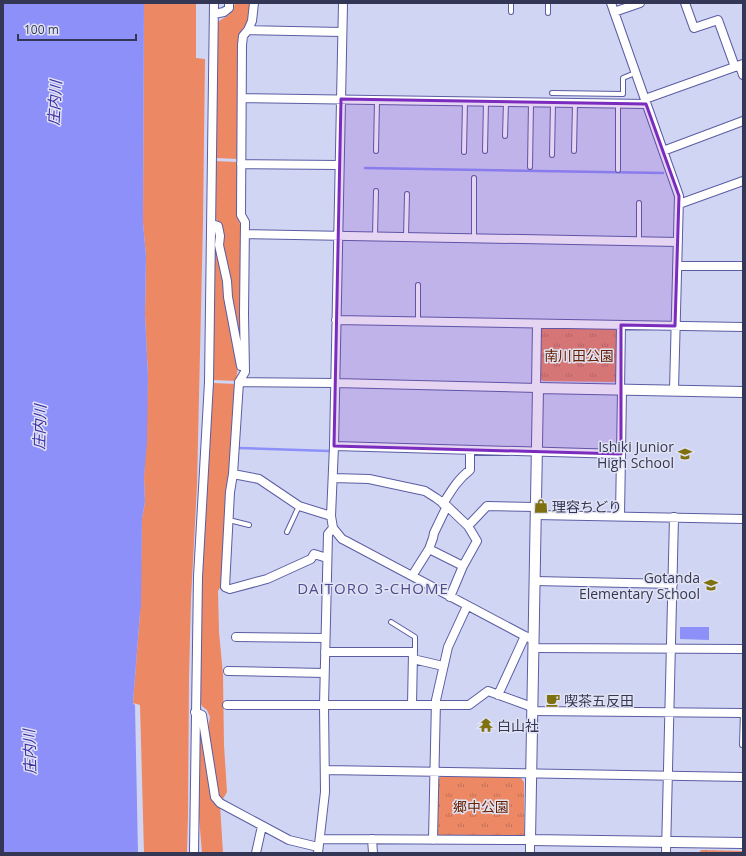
<svg xmlns="http://www.w3.org/2000/svg" width="746" height="856" viewBox="0 0 746 856" font-family="'Open Sans','Noto Sans JP',sans-serif">
<style>
.grass{fill:#ed8865}
.park{fill:url(#park-tufts)}
.garden{fill:url(#garden-dots)}
.water{fill:#8c90f8}
.lines{fill:none;stroke-linecap:round;stroke-linejoin:round}
.stream{stroke:#8c90f8;stroke-width:2.5}
.service-casing{stroke:#5b5da2;stroke-width:6}
.minor-casing{stroke:#5b5da2;stroke-width:10}
.tertiary-casing{stroke:#5b5da2;stroke-width:12}
.service{stroke:#fff;stroke-width:4}
.minor{stroke:#fff;stroke-width:8}
.tertiary{stroke:#fff;stroke-width:10}
.marked{fill:#7b2cbf;fill-opacity:0.2;stroke:#7b2cbf;stroke-width:3;stroke-linejoin:round}
.labels{text-anchor:middle;dominant-baseline:central;stroke-width:3;stroke-linejoin:round;paint-order:stroke}
.park-label{font-size:14px;fill:#682102;stroke:#e1e3f3}
.poi-label{font-size:14px;fill:#343655;stroke:#e1e3f3;text-anchor:start}
.water-label{font-size:15px;font-style:italic;fill:#3c2da4;stroke:#e1e3f3}
.neighbourhood-label{font-size:15px;letter-spacing:1px;fill:#4b4d8f;stroke:#e1e3f3}
</style>
<defs>
<pattern id="park-tufts" width="24" height="20" patternUnits="userSpaceOnUse"><rect width="24" height="20" fill="#ed8865"/><path d="M3 7l-1-3M5 7V3M7 7l1-3M15 17l-1-3M17 17v-4M19 17l1-3" fill="none" stroke="#c17056"/></pattern>
<pattern id="garden-dots" width="8" height="8" patternUnits="userSpaceOnUse"><rect width="8" height="8" fill="#ed8865"/><path d="M2 2h.1M6 6h.1" fill="none" stroke="#c17056" stroke-width="1.8" stroke-linecap="round"/></pattern>
</defs>
<rect width="100%" height="100%" fill="#d1d5f4"/>
<path class="grass" d="M144,3H196V58L205,59L203,222L197,485L191,599L189,677L188,816L187,853H144L140,705L133,703L140,613L142,519L145,502L144,477L148,376L145,315L146,256L143,223Z
M235,3H251L250,20L243,33L238,159L215,158L216,24C226,14 231,19 235,3Z
M215,161L237,162V216L241,227L240,350L231,297V285L229,280L222,245L223,236V226L214,217Z
M216,236L224,281L223,292L227,299L238,366L236,381L213,380L214,237Z
M213,383L236,384L221,586L218,591L219,632L223,674L224,745L227,792L223,799L216,791L207,733L210,717L207,710L203,707L198,700L201,578Z
M198,719L213,799L220,805L223,853H202L198,805Z"/>
<path class="park" d="M543,327L615,328L618,331L617,380L614,382L543,381L540,379V331Z
M441,776L520,777L524,782V835L520,837L439,836L437,834L439,779Z"/>
<path class="garden" d="M701,850L743,851V853H699Z"/>
<path class="water" d="M3,3H144L143,223L146,256L145,315L148,376L147,442L144,477L145,502L142,519L141,606L140,613L133,703L135,705L138,853H3Z
M680,627H709V640L680,639Z"/>
<g class="lines">
<path class="stream" d="M365,168L663,173
M239,448L329,451"/>
<defs>
<path id="service" d="M511,12V3
M548,13V3
M552,93L623,94V78L635,73
M505,136L506,102
M376,151L377,100
M485,151L486,101
M574,151L575,103
M464,152L465,101
M552,155L553,103
M530,167L531,102
M618,170V104
M375,236L376,191
M406,237L407,194
M474,238V178
M639,241V203
M418,322V285
M229,520L249,525
M287,532L299,506
M391,622L415,637V650L413,652
M742,745L743,713"/>
<path id="minor" d="M254,3L252,21L248,30L243,36L242,45L241,215L245,222L244,314L245,372L239,382L233,474L259,479L299,506L331,516
M343,3L334,446L331,516L333,528L342,539L346,541L525,636L534,640
M611,3L679,196L674,390
M685,3L694,28L718,20L735,67
M614,12L640,3
M214,14L224,12L229,8V3
M248,30L342,32
M740,66L743,75
M242,98L646,104
M645,99L743,64
M663,151L743,121
M241,164L339,165
M679,204L743,181
M212,224L218,226L220,236L219,245L227,281L228,297L241,366
M245,234L678,242
M677,266H743
M336,320L743,327
M239,382L335,383L538,388
M536,388L537,324
M620,390L621,325
M334,446L621,454
M233,474L230,492L225,587L230,589L267,579L311,559L314,554L327,558
M333,478L369,479L425,491L436,498L447,506L468,526L477,541L463,566L450,597
M443,504C451,491 458,479 470,470V450
M536,515L743,519
M620,516L622,390
M468,526L487,506L536,507
M429,549L463,566
M412,576L429,549L433,538L434,533L447,506
M535,581L673,584
M236,637L325,638
M533,648L743,649
M325,652H413L412,705
M413,659L443,666
M228,671L324,673
M498,695L525,636
M227,705H469L488,691L532,707
M532,711L743,713
M195,712L202,715L215,797L220,803L289,840L318,847
M325,770L743,777
M320,839L530,840V853
M372,839L373,853
M433,840L436,700L448,647L467,606
M194,853L198,577L209,382L214,3
M256,853L262,826
M318,853L325,792L324,705L328,534L333,528
M666,853L674,517"/>
<path id="tertiary" d="M743,392L538,388L530,840L743,843"/>
</defs>
<use href="#service" class="service-casing"/>
<use href="#minor" class="minor-casing"/>
<use href="#tertiary" class="tertiary-casing"/>
<use href="#service" class="service"/>
<use href="#minor" class="minor"/>
<use href="#tertiary" class="tertiary"/>
</g>
<path class="marked" d="M341,99L646,104L679,196L675,326L621,325V454L334,446Z"/>
<defs>
<symbol id="school-bare" viewBox="-9 -9 18 18"><path d="M0-5L7-2L0 1L-7-2ZM-4 1L0 2.5L4 1V4Q0 6-4 4Z" fill="#7f7110" stroke="#e1e3f3" stroke-width="2.5" paint-order="stroke"/></symbol>
<symbol id="shop-bare" viewBox="-9 -9 18 18"><path d="M-5-2.5h2.3a2.7 3.5 0 0 1 5.4 0H5L5.5 6h-11ZM-1.5-2.5h3a1.5 2.3 0 0 0-3 0Z" fill="#7f7110" stroke="#e1e3f3" stroke-width="2.5" paint-order="stroke"/></symbol>
<symbol id="cafe-bare" viewBox="-9 -9 18 18"><path d="M-5.5-4.5H6V0H3Q3 3.5 0 3.5H-2.5Q-5.5 3.5-5.5 0ZM3-3.2v2h1.7v-2ZM-6 4.5H4V6H-6Z" fill="#7f7110" stroke="#e1e3f3" stroke-width="2.5" paint-order="stroke"/></symbol>
<symbol id="temple-bare" viewBox="-9 -9 18 18"><path d="M0-6L5-2H3V0L6.5 2.5H4V6H1.5V3h-3V6H-4V2.5H-6.5L-3 0V-2H-5Z" fill="#7f7110" stroke="#e1e3f3" stroke-width="2.5" paint-order="stroke"/></symbol>
</defs>
<g fill-rule="evenodd">
<use href="#school-bare" x="675" y="444" width="20" height="20"/>
<use href="#shop-bare" x="531" y="496" width="20" height="20"/>
<use href="#school-bare" x="701" y="575" width="20" height="20"/>
<use href="#cafe-bare" x="543" y="690" width="20" height="20"/>
<use href="#temple-bare" x="476" y="715" width="20" height="20"/>
</g>
<g class="labels">
<g class="park-label">
<text x="579" y="355">南川田公園</text>
<text x="481" y="806">郷中公園</text>
</g>
<g class="poi-label">
<text x="674" y="446" text-anchor="end">Ishiki Junior<tspan x="674" dy="16">High School</tspan></text>
<text x="552" y="506">理容ちどり</text>
<text x="700" y="577" text-anchor="end">Gotanda<tspan x="700" dy="16">Elementary School</tspan></text>
<text x="564" y="700">喫茶五反田</text>
<text x="497" y="725">白山社</text>
</g>
<g class="water-label">
<text transform="translate(54 103) rotate(-87)">庄内川</text>
<text transform="translate(39 427) rotate(-88)">庄内川</text>
<text transform="translate(29 752) rotate(-92)">庄内川</text>
</g>
<g class="neighbourhood-label">
<text x="373" y="588">DAITORO 3-CHOME</text>
</g>
</g>
<rect width="746" height="856" fill="none" stroke="#343655" stroke-width="8"/>
<path d="M18 34v6h118v-6" fill="none" stroke="#343655" stroke-width="2"/>
<text x="24" y="34" font-size="12" fill="#343655" stroke="#e1e3f3" stroke-width="3" paint-order="stroke">100 m</text>
</svg>
